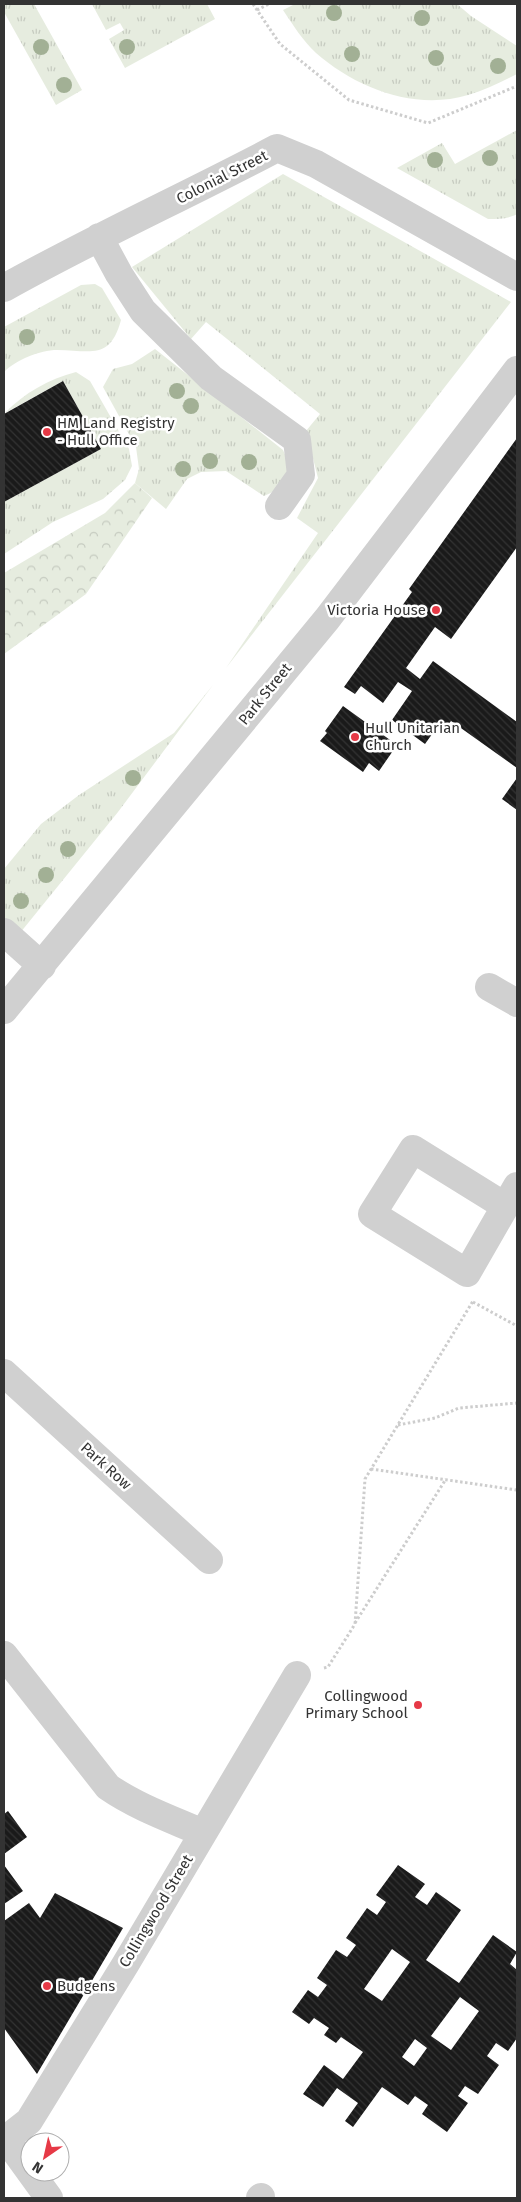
<svg xmlns="http://www.w3.org/2000/svg" width="521" height="2202" viewBox="0 0 521 2202" font-family="'Fira Sans',sans-serif">
<style>
.grass{fill:url(#grass-tufts)}
.forest{fill:url(#forest-crowns)}
.building{fill:url(#building-back-hatch);fill-rule:evenodd}
.lines{fill:none;stroke-linecap:round;stroke-linejoin:round}
.path{stroke:#cdcdcd;stroke-width:3;stroke-dasharray:2.5 2.5;stroke-linecap:butt}
.minor{stroke:#d0d0d0;stroke-width:28}
.tree{fill:#a2b095}
.poi-dot{fill:#e63946;stroke:#fff;stroke-width:2}
.labels{text-anchor:middle;dominant-baseline:central;stroke-width:5;stroke-linejoin:round;paint-order:stroke}
.street-label{font-size:15px;fill:#333;stroke:#fff}
.poi-label{font-size:15px;fill:#333;stroke:#fff;text-anchor:start}
</style>
<defs>
<pattern id="grass-tufts" width="24" height="20" patternUnits="userSpaceOnUse" patternTransform="scale(1.25)"><rect width="24" height="20" fill="#e6ecdf"/><path d="M3 7l-1-3M5 7V3M7 7l1-3M15 17l-1-3M17 17v-4M19 17l1-3" fill="none" stroke="#c6cbc0"/></pattern>
<pattern id="forest-crowns" width="20" height="18" patternUnits="userSpaceOnUse" patternTransform="scale(1.25)"><rect width="20" height="18" fill="#e6ecdf"/><path d="M2 6a3 3 0 1 1 6 0M12 15a3 3 0 1 1 6 0" fill="none" stroke="#c6cbc0"/></pattern>
<pattern id="building-back-hatch" width="6" height="6" patternUnits="userSpaceOnUse" patternTransform="scale(1.25)"><rect width="6" height="6" fill="#1a1a1a"/><path d="M-1 5l2 2M0 0l6 6M5-1l2 2" fill="none" stroke="#333"/></pattern>
</defs>
<rect width="100%" height="100%" fill="#fff"/>
<path class="grass" d="M4,4H34L82,90L56,105L4,12Z
M92,4H207L215,19L125,68L109,39L124,30L120,23L106,30Z
M295,4H457L471,16L517,46V74C501,82 485,90 468,95C415,111 356,88 316,53C303,41 293,25 283,10Z
M517,130V214C508,219 499,219 488,219L397,168L442,143L455,164Z
M283,174L511,302L226,668L318,533L297,518L318,478L306,431L320,414L206,322L191,339L132,267Z
M95,284L102,288L121,320C110,361 90,350 57,350C40,350 16,360 4,372V327L81,285Z
M155,349L283,450C294,472 287,487 264,496L226,471L201,472L187,479L166,509L135,483L139,469L136,447L103,387L113,369L132,364Z
M76,372L90,381L129,449L132,466L125,480L103,499L53,522L4,554V502L101,449L63,381L5,413C24,393 49,379 76,372Z
M213,685L118,812L20,933L4,918V869L41,824L79,795L174,733Z"/>
<path class="forest" d="M135,483L152,498L86,594L4,654V573L105,513Z"/>
<path class="building" d="M63,381L101,449L4,502V414Z
M517,438V547L451,639L435,627L406,668L420,679L433,661L517,722V768L451,721L441,734L435,730L425,744L392,720L412,691L398,682L383,703L361,686L355,694L344,687L412,592L409,589Z
M343,706L397,745L379,771L369,763L363,772L320,741L327,733L325,731Z
M517,778V810L502,799Z
M8,1811L27,1837L4,1854V1814Z
M4,1865L23,1891L4,1904Z
M398,1865L425,1884L415,1897L427,1905L436,1892L461,1910L426,1960L459,1983L493,1935L517,1952L510,1964L517,1970V2038L508,2051L496,2043L487,2056L499,2065L478,2094L465,2086L458,2096L468,2103L447,2132L422,2114L428,2105L415,2096L408,2105L382,2087L353,2127L345,2121L358,2103L337,2088L323,2107L303,2094L324,2065L343,2079L363,2052L341,2037L336,2043L324,2035L329,2028L314,2018L309,2024L292,2012L308,1990L318,1997L327,1985L317,1978L336,1950L347,1957L356,1945L346,1938L367,1908L377,1915L386,1902L376,1895ZM392,1949L410,1962L382,2001L364,1989ZM460,1997L479,2011L451,2050L431,2036ZM415,2039L427,2048L414,2066L402,2057Z
M55,1893L123,1928L37,2074L4,2028V1921L29,1903L40,1918Z"/>
<g class="lines">
<path class="path" d="M253,4L280,44L349,100L428,123L517,86
M257,10L269,4
M473,1302L517,1326
M398,1425L435,1418L459,1408L517,1403
M371,1469L517,1490
M355,1623L446,1479
M324,1668L328,1667L355,1624L365,1479L473,1301"/>
<path class="minor" d="M99,237L119,274L143,311L211,378L297,440L301,475L279,506
M4,288C93,238 186,196 277,148L316,164L517,277
M4,932L42,966
M489,987L517,1003
M4,1010L327,619L517,370
M505,1206L413,1149L372,1214L467,1273L517,1186
M4,1373L209,1560
M4,1655L108,1787C137,1807 171,1819 203,1833
M4,2136L49,2198
M6,2139L29,2121L125,1965L297,1675
M260,2198L261,2197"/>
</g>
<g class="tree">
<circle cx="334" cy="13" r="8"/>
<circle cx="422" cy="18" r="8"/>
<circle cx="41" cy="47" r="8"/>
<circle cx="127" cy="47" r="8"/>
<circle cx="352" cy="54" r="8"/>
<circle cx="436" cy="58" r="8"/>
<circle cx="498" cy="66" r="8"/>
<circle cx="64" cy="85" r="8"/>
<circle cx="490" cy="158" r="8"/>
<circle cx="435" cy="160" r="8"/>
<circle cx="27" cy="337" r="8"/>
<circle cx="177" cy="391" r="8"/>
<circle cx="191" cy="406" r="8"/>
<circle cx="210" cy="461" r="8"/>
<circle cx="249" cy="462" r="8"/>
<circle cx="183" cy="469" r="8"/>
<circle cx="133" cy="778" r="8"/>
<circle cx="68" cy="849" r="8"/>
<circle cx="46" cy="875" r="8"/>
<circle cx="21" cy="901" r="8"/>
</g>
<g class="poi-dot">
<circle cx="47" cy="432" r="5"/>
<circle cx="436" cy="610" r="5"/>
<circle cx="355" cy="737" r="5"/>
<circle cx="418" cy="1705" r="5"/>
<circle cx="47" cy="1986" r="5"/>
</g>
<g class="labels">
<g class="street-label">
<text transform="translate(222 177) rotate(-27)">Colonial Street</text>
<text transform="translate(265 694) rotate(-51)">Park Street</text>
<text transform="translate(106 1466) rotate(42)">Park Row</text>
<text transform="translate(156 1911) rotate(-59)">Collingwood Street</text>
</g>
<g class="poi-label">
<text x="57" y="423">HM Land Registry<tspan x="57" dy="17">- Hull Office</tspan></text>
<text x="426" y="610" text-anchor="end">Victoria House</text>
<text x="365" y="728">Hull Unitarian<tspan x="365" dy="17">Church</tspan></text>
<text x="408" y="1696" text-anchor="end">Collingwood<tspan x="408" dy="17">Primary School</tspan></text>
<text x="57" y="1986">Budgens</text>
</g>
</g>
<rect width="521" height="2202" fill="none" stroke="#333333" stroke-width="10"/>
<g transform="translate(45 2157) rotate(214)"><circle r="24" fill="#ffffff" stroke="#adadad"/>
<path d="M0-4L9 19L0 12L-9 19Z" fill="#e63946"/>
<text y="-8" font-size="14" font-weight="bold" text-anchor="middle" fill="#333333">N</text>
</g>
</svg>
